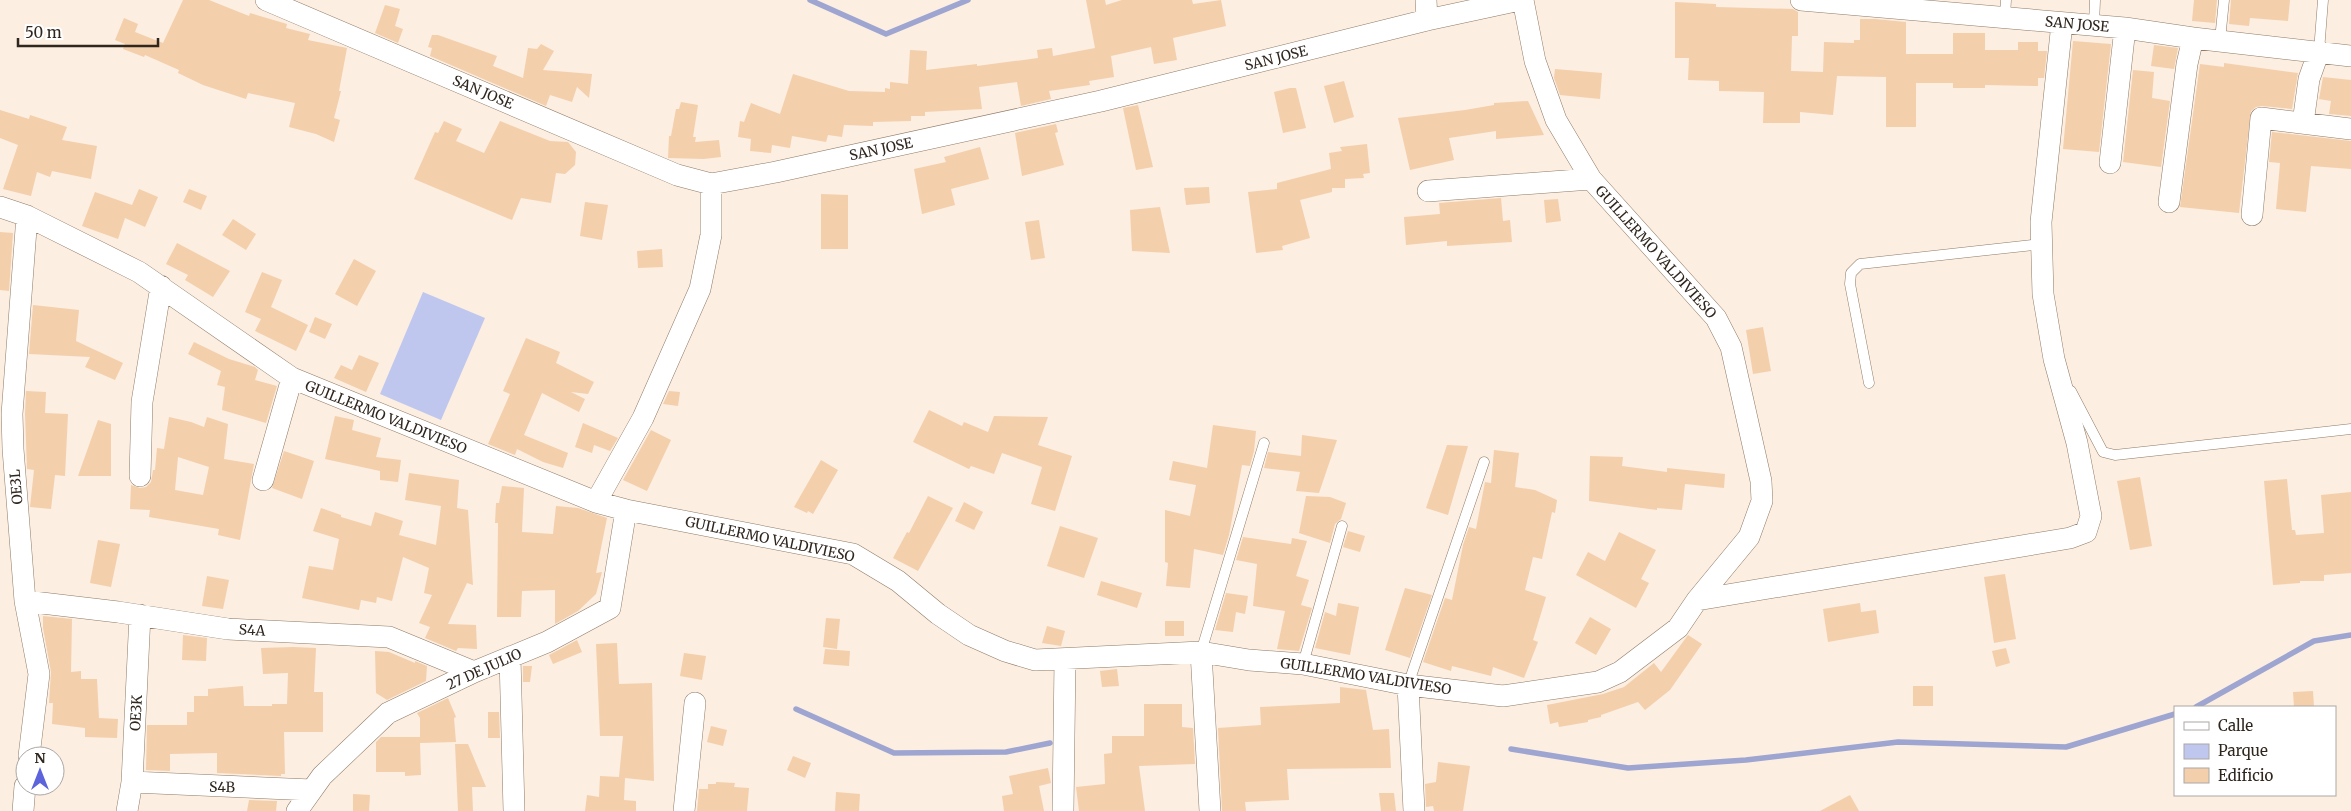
<svg xmlns="http://www.w3.org/2000/svg" width="2351" height="811" viewBox="0 0 2351 811" font-family="Merriweather,serif">
<style>
.green{fill:#bfc7ee}
.lines{fill:none;stroke-linecap:round;stroke-linejoin:round}
.stream{stroke:#9da5d0;stroke-width:5.5}
.building{fill:#f4cfac;fill-rule:evenodd}
.service-casing{stroke:#8f7b67;stroke-width:11}
.minor-casing{stroke:#8f7b67;stroke-width:22}
.service{stroke:#fff;stroke-width:10}
.minor{stroke:#fff;stroke-width:21}
.labels{text-anchor:middle;dominant-baseline:central;stroke-width:4.5;stroke-linejoin:round;paint-order:stroke}
.street-label{font-size:14px;fill:#2f261e;stroke:#fff}
</style>
<rect width="100%" height="100%" fill="#fceee1"/>
<path class="green" d="M423,292L485,318L441,420L380,394Z"/>
<g class="lines">
<path class="stream" d="M810,0L886,34L968,0
M2196,707L2314,641L2351,635
M796,709L894,753L1006,752L1050,743
M1511,749L1628,768L1746,760L1898,742L2066,747L2175,714"/>
</g>
<path class="building" d="M183,0H209L249,16L250,13L287,24L286,28L310,34L308,40L347,48L339,91H341L334,118L340,120L334,142L316,134L289,127L295,103L248,93L246,99L203,85L178,73L179,70L145,55L144,57L123,49L125,44L115,40L124,18L138,24L135,32L163,43Z
M1086,0H1105L1106,5L1122,0H1192L1193,4L1221,0L1226,26L1173,38L1177,60L1154,64L1151,47L1111,56L1114,77L1089,81L1090,85L1049,91L1051,99L1021,106L1017,82L979,87L982,109L925,112V116H911V121L873,122V126L844,125L842,137L828,135L826,142L792,136L790,148L772,145L771,153L750,151L751,139L738,137L740,121L744,122L751,103L780,114L793,74L849,91L885,92V88L890,89V82L908,84L910,50L927,51L926,70L977,64V66L1038,58L1037,50L1052,48L1053,56L1095,48Z
M2194,0H2217L2215,23L2192,21Z
M2231,0H2290L2288,21L2250,18L2249,26L2229,24Z
M1675,2L1716,4V7L1793,9L1798,12V36H1792L1791,71L1823,72L1824,42L1854,43V40H1860V19H1875L1906,22V54H1953V33H1985V50H2018V42H2038V51H2047L2044,78H2038V86L1985,85V88H1953V83H1916V127H1886V77L1837,76L1833,115L1800,112V123H1763L1764,92L1719,91V81L1688,80L1689,58H1675Z
M385,5L400,9L395,26L403,29L398,43L375,33Z
M432,35H438L497,56L493,66L523,78L528,48L537,49L541,44L554,51L543,70L592,74L589,98L577,87L572,102L550,95L546,106L430,56L432,48L428,47Z
M2073,41L2111,44L2099,152L2063,149Z
M2154,45L2178,48L2174,69L2151,66Z
M2224,63L2298,73L2292,109L2262,106L2256,107L2251,111L2239,213L2180,207L2200,64L2224,67Z
M1555,69L1602,73L1600,99L1560,95L1554,78Z
M2133,70L2154,72L2152,98L2170,101L2161,167L2123,162Z
M2323,77L2351,80V116L2329,114L2331,101L2319,99Z
M1344,81L1354,117L1334,123L1324,86Z
M1290,88H1296L1306,128L1283,133L1274,92Z
M1528,101L1544,135L1496,139V131L1449,138L1454,160L1410,170L1398,118L1465,110L1494,105V103Z
M681,102L698,105L693,137H696L695,142L719,140L721,157L704,159L668,158L669,136H671L676,109H679Z
M1138,105L1153,167L1136,170L1123,108Z
M0,110L29,119L30,115L67,127L62,140L97,146L91,179L52,171L50,177L37,172L31,196L3,189L18,145L0,138Z
M444,121L462,129L456,141L484,153L500,121L550,141L568,142L576,152L575,165L565,174L556,173L551,203L521,198L512,220L414,179L435,132L438,133Z
M1056,124L1058,132L1055,133L1064,165L1022,176L1015,133Z
M2272,132L2351,141V169L2311,166L2306,212L2276,209L2280,163L2269,162Z
M1367,144L1370,173L1363,174L1364,178L1345,179V188H1332V192L1300,200L1310,238L1282,246L1283,250L1256,253L1248,192L1277,189V183L1331,169L1329,153L1342,151L1340,147Z
M980,147L989,179L951,189L955,205L922,214L914,169L946,162L944,157Z
M1209,187L1210,203L1186,205L1184,188Z
M139,189L158,197L145,227L125,218L118,239L82,226L95,192L132,205Z
M189,189L207,196L201,210L183,202Z
M821,194L848,195V249H821Z
M1501,198L1503,221L1510,220L1512,242L1447,246V241L1406,245L1404,217L1440,214L1439,203Z
M1558,199L1561,221L1546,223L1544,200Z
M585,202L608,205L602,240L580,236Z
M1160,207L1170,253L1132,251L1130,210Z
M233,219L256,234L246,250L222,235Z
M1039,220L1045,258L1031,260L1025,222Z
M0,232L13,233L9,291L0,290Z
M177,243L230,271L213,297L185,280L188,275L166,264Z
M662,249L663,267L638,268L637,251Z
M354,259L376,271L357,306L335,294Z
M262,272L282,280L271,307L308,325L296,351L255,331L261,319L245,312Z
M33,305L79,310L76,341L123,363L115,380L85,367L90,357L29,354Z
M315,317L332,324L325,339L309,332Z
M1763,327L1771,371L1753,374L1746,330Z
M526,338L560,352L556,363L594,382L588,394L571,392L585,399L579,412L542,393L524,435L568,453L563,468L543,462L517,449L515,455L488,444L510,394L503,391Z
M194,342L229,359L255,367L258,370L255,380L277,386L266,423L222,410L225,387L217,385L221,371L188,354Z
M359,355L379,363L366,392L334,378L341,365L352,370Z
M26,391L46,392L45,413L68,414L65,476L55,475L51,509L30,507L34,470L27,469L25,414Z
M669,391L680,392L678,406L663,404Z
M929,410L962,426L964,422L988,432L994,416L1048,417L1038,445L1072,456L1055,511L1031,504L1042,467L1002,453L994,474L971,466L969,469L913,442Z
M335,416L354,420L352,430L381,438L376,457L401,460L398,482L380,480V471L325,459Z
M169,417L191,422L204,427L207,417L228,424L224,459L254,464L240,540L218,535L219,529L149,517L150,510L130,509L131,485L140,488L146,487L151,482L153,470H155L157,448L164,449ZM178,457L209,467L203,495L175,490Z
M98,420L111,424V476H78Z
M583,423L618,438L610,451L594,445L592,453L575,447Z
M1213,425L1256,431L1254,451L1250,466L1242,465L1229,535L1223,555L1194,549L1190,588L1166,586L1168,563L1165,562V510L1190,516L1196,485L1169,480L1173,461L1207,468Z
M651,430L671,440L647,491L623,480Z
M1302,435L1337,440L1319,493L1296,491L1300,472L1264,468L1268,452L1301,456Z
M1447,445L1468,446L1448,515L1426,508Z
M1494,450L1519,453L1515,487L1535,490L1557,500L1555,513L1552,512L1542,559L1533,557L1525,590L1546,597L1533,640L1538,642L1524,678L1493,667L1491,676L1452,666L1451,671L1423,662L1445,598L1452,600L1463,545L1469,527L1476,529L1485,482L1491,483Z
M284,451L314,461L302,499L272,488Z
M1590,456L1623,457L1622,466L1667,472V468L1725,474L1724,488L1685,484L1682,510L1657,508V510L1589,501Z
M821,460L838,470L813,514L808,511L807,513L794,507Z
M409,473L459,480L457,508L468,510L473,585L467,583L448,624L476,625L477,649L458,648L456,651L425,638L430,627L419,623L432,595L424,593L429,568L403,557L392,601L377,597L376,603L361,600L359,610L302,598L309,566L333,570L339,539L313,531L321,508L341,515V517L371,526L375,512L403,521L399,535L436,545L441,506L405,500Z
M2140,477L2152,546L2130,550L2117,481Z
M2287,479L2292,530H2295L2296,535L2324,533L2321,495L2351,492V573L2324,575V581H2300V583L2273,585L2264,481Z
M502,486L524,488L522,532L553,534L556,506L578,508L607,518L596,573L602,572L596,594L578,611L555,624V590L522,591L521,617H497L498,523H495L496,503H499Z
M928,496L953,508L918,571L893,558L907,532L909,533Z
M1306,496L1330,497L1346,503L1341,519L1335,524L1330,543L1299,533Z
M964,502L983,512L974,530L955,521Z
M1060,526L1098,538L1084,578L1047,566Z
M1348,531L1365,536L1360,552L1343,547Z
M1619,532L1656,550L1641,579L1649,583L1636,608L1576,575L1588,552L1605,561Z
M1243,537L1291,544L1292,538L1307,541L1296,576L1309,580L1301,605L1312,608L1299,651L1277,649L1285,611L1253,606L1257,564L1236,560Z
M98,540L120,544L111,587L90,583Z
M2005,574L2016,639L1994,643L1984,577Z
M207,576L229,580L223,609L202,606Z
M1101,581L1142,593L1137,608L1097,595Z
M1405,588L1432,595L1410,658L1385,650Z
M1226,593L1248,596L1245,614L1236,612L1233,632L1215,630Z
M1338,603L1359,607L1350,655L1315,648L1325,612L1336,616Z
M1860,603L1861,612L1876,610L1879,633L1828,642L1823,609Z
M43,616L72,619L71,672L81,671V679H97L99,718L118,719L117,738L85,737V728L52,724L53,703H49L51,672L43,628Z
M1590,617L1611,629L1596,655L1575,643Z
M826,618L840,619L837,649L823,647Z
M1165,621H1184V636H1165Z
M1047,626L1065,631L1061,646L1042,643Z
M183,635L207,638L206,661L182,660Z
M1688,635L1702,644L1670,690L1645,710L1638,702L1601,715V717L1588,720V722L1559,727L1558,722L1550,724L1547,705L1603,694L1624,687L1654,663L1661,672Z
M577,640L582,652L553,664L549,655Z
M617,643L619,684L652,683L654,781L625,778L624,800L636,801V811H585L587,795L599,797L600,776L619,777L623,736H600L596,644Z
M293,647L316,648L314,692H323V732H284L285,774H281V776L217,773V753L170,754V771L146,770L147,725H187V712H194V696H208V689L243,686L244,706H272V704H287L288,673L263,674L261,648Z
M2006,648L2010,663L1996,667L1992,651Z
M825,649L850,651L849,666L823,664Z
M375,651L389,652L415,663V661L427,666L426,681L387,700L376,693Z
M684,653L706,656L702,680L680,676Z
M523,666H532L530,682H523Z
M1117,669L1119,686L1102,687L1100,671Z
M1913,686H1933V706H1913Z
M1340,687L1366,690L1373,730L1389,729L1391,768L1287,769L1289,800L1245,802L1246,811H1222L1218,728L1261,725L1260,707L1340,703Z
M2313,691L2314,707H2294L2293,692Z
M448,698L456,717L454,718L456,742L420,743L421,775L405,776V772H376V742L381,737H420V718L417,713Z
M1144,704H1182V727L1193,728L1195,764L1139,766L1145,811H1079L1076,787L1105,784L1104,754L1112,753V736H1144Z
M488,712H499L500,738H488Z
M711,726L727,730L723,746L707,742Z
M455,744H468L486,787H472L473,811H458Z
M793,756L811,763L805,778L787,770Z
M1438,762L1470,766L1463,811H1434L1433,806L1426,807L1425,784L1436,782Z
M1048,768L1051,783L1039,786L1044,811H1004L1002,796L1013,794L1009,776Z
M716,782L735,783L734,787L749,788L747,811H697L699,789H708V784H716Z
M836,792L860,794L859,811H835Z
M1379,793H1394L1396,811H1381Z
M353,794L370,795L369,811H353Z
M1850,795L1859,811H1820Z
M249,800L277,801L276,811H247Z"/>
<g class="lines">
<defs>
<path id="service" d="M2005,16L2006,0
M2094,25L2095,0
M2220,40L2224,0
M2319,51L2323,0
M1869,383L1850,284L1851,273L1860,264L2042,244
M2071,391L2103,452L2115,455L2351,429
M1201,652L1264,443
M1303,664L1342,526
M1408,685L1484,462"/>
<path id="minor" d="M266,0L677,175L711,184L776,172L1101,101L1427,20L1520,0
M1426,0L1427,20
M1801,0L2125,28L2193,38L2351,56
M2303,123L2309,79L2319,51
M2110,163L2125,28
M1428,191L1591,179
M2169,202L2187,64L2193,38
M0,207L27,216L139,272L292,378L596,502L626,510L853,554L898,581L938,614L969,635L1005,651L1035,660L1201,652L1249,660L1303,664L1408,685L1503,696L1598,682L1620,672L1678,628L1697,600L1749,537L1762,501L1761,481L1731,347L1716,318L1591,179L1556,120L1535,61L1523,0
M2252,215L2261,118L2351,129
M27,216L12,414L13,449L25,601L39,674L29,756
M140,476L142,402L161,286
M263,480L292,378
M596,502L643,418L700,289L711,235V184
M1697,600L2070,538L2086,532L2091,516L2077,443L2054,359L2043,294L2041,222L2062,23
M25,601L118,612L228,629L389,637L474,672
M1201,652L1210,811
M510,657L514,811
M1408,685L1414,811
M132,782L312,790
M23,811L25,786
M127,811L132,782L140,615
M297,811L322,776L388,713L474,672L547,642L610,608L626,510
M684,811L695,703
M1063,811L1065,660"/>
</defs>
<use href="#service" class="service-casing"/>
<use href="#minor" class="minor-casing"/>
<use href="#service" class="service"/>
<use href="#minor" class="minor"/>
</g>
<g class="labels">
<g class="street-label">
<text transform="translate(2077 24) rotate(5)">SAN JOSE</text>
<text transform="translate(1276 58) rotate(-14)">SAN JOSE</text>
<text transform="translate(483 92) rotate(23)">SAN JOSE</text>
<text transform="translate(881 149) rotate(-12)">SAN JOSE</text>
<text transform="translate(1656 252) rotate(48)">GUILLERMO VALDIVIESO</text>
<text transform="translate(386 417) rotate(22)">GUILLERMO VALDIVIESO</text>
<text transform="translate(16 487) rotate(-95)">OE3L</text>
<text transform="translate(770 539) rotate(12)">GUILLERMO VALDIVIESO</text>
<text transform="translate(252 630) rotate(3)">S4A</text>
<text transform="translate(484 669) rotate(-24)">27 DE JULIO</text>
<text transform="translate(1366 676) rotate(9)">GUILLERMO VALDIVIESO</text>
<text transform="translate(136 713) rotate(-87)">OE3K</text>
<text transform="translate(222 787) rotate(1)">S4B</text>
</g>
</g>
<rect x="2174" y="706" width="162" height="90" fill="#ffffff" stroke="#aca8a5"/>
<rect x="2184" y="722" width="25" height="8" fill="#ffffff" stroke="#aca8a5"/>
<text x="2218" y="731" font-size="15" fill="#2f261e">Calle</text>
<rect x="2184" y="744" width="25" height="15" fill="#bfc7ee" stroke="#aca8a5"/>
<text x="2218" y="756" font-size="15" fill="#2f261e">Parque</text>
<rect x="2184" y="768" width="25" height="15" fill="#f4cfac" stroke="#aca8a5"/>
<text x="2218" y="781" font-size="15" fill="#2f261e">Edificio</text>
<g transform="translate(40 771)"><circle r="24" fill="#ffffff" stroke="#aca8a5"/>
<path d="M0-4L9 19L0 12L-9 19Z" fill="#5c63db"/>
<text y="-8" font-size="14" font-weight="bold" text-anchor="middle" fill="#2f261e">N</text>
</g>
<path d="M18 38v8h140v-8" fill="none" stroke="#2f261e" stroke-width="2.5"/>
<text x="25" y="38" font-size="15" fill="#2f261e" stroke="#ffffff" stroke-width="4" paint-order="stroke">50 m</text>
</svg>
